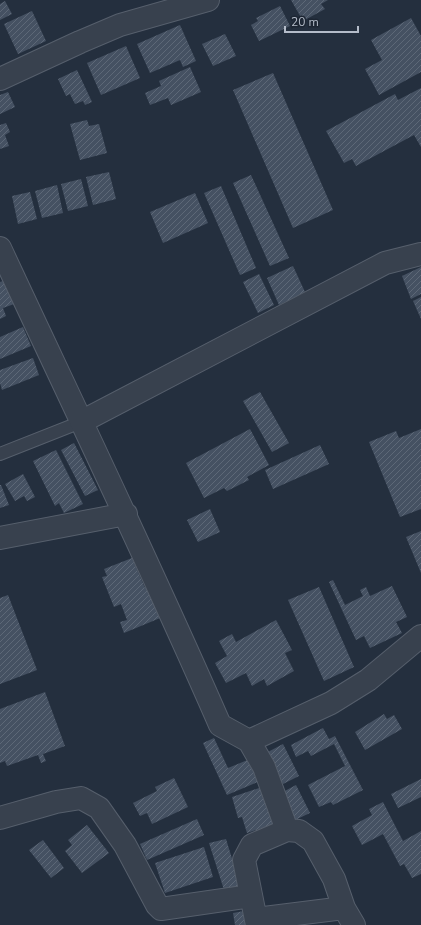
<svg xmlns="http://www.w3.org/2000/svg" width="421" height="925" viewBox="0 0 421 925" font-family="'Nunito Sans',sans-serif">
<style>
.building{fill:url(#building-hatch)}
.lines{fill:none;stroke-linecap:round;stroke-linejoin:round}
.service-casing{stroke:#565f6c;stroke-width:14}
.minor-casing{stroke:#565f6c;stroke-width:24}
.tertiary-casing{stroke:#565f6c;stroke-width:24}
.service{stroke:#38414e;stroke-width:12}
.minor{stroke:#38414e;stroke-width:22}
.tertiary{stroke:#38414e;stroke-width:22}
</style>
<defs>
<pattern id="building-hatch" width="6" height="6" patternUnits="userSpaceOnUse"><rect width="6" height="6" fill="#455162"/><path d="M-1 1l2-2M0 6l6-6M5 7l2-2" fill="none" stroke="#5d6877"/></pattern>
</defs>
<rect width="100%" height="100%" fill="#242f3e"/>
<path class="building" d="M291,0H328L321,4L325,9L303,21Z
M5,1L12,14L0,20V4Z
M280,6L290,26L259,41L251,25L258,21L256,18Z
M32,11L46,41L18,54L4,24Z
M411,18L421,36V72L379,95L365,69L382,60L371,40Z
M180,25L196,61L183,67L180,60L150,73L137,44Z
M225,34L236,56L213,66L202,44Z
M126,46L140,78L101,95L87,63Z
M190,67L201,92L171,105L168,98L150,105L145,93L161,86L159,81Z
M77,70L92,102L85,105L83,101L75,104L70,94L66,96L58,79Z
M273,73L333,210L293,228L233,90Z
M421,88V147L414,135L356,166L352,159L344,163L326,131L395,94L398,100Z
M8,92L15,107L0,114V95Z
M87,120L89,126L99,124L107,153L80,160L70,124Z
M6,123L10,132L5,135L9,146L0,149V125Z
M109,172L116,199L93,205L86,177Z
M251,175L289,258L270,266L233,183Z
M81,179L88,206L68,211L61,184Z
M57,185L63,213L42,218L35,191Z
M221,186L256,268L240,275L204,193Z
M30,192L37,219L18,224L12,196Z
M195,193L208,223L163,243L150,212Z
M293,266L305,292L279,305L267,278Z
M421,267V294L411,299L402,276Z
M259,274L274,305L258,313L243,282Z
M9,279L17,303L3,308L6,316L0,319V282Z
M421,297V319L413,301Z
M23,327L31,346L0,359V337Z
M33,358L39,375L2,390L0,383V370Z
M260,392L289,443L272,452L243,401Z
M250,429L269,465L247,477L249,480L227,491L224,488L204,498L186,463Z
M421,429V509L400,517L369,442L396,431L399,438Z
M74,443L98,490L85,496L61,450Z
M320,445L329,464L273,489L265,470Z
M56,450L83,504L64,513L59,503L55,506L33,461Z
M23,474L35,497L27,501L24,496L15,501L5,484Z
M0,485H1L9,505L0,508Z
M210,509L220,532L198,542L187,520Z
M421,531V573L406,537Z
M132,558L145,588L152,585L165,616L124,633L120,622L127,620L121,604L114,607L102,577L107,576L104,569Z
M333,580L345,605L363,596L360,590L366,587L370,596L392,586L407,617L396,622L402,633L370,648L364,636L356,640L329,582Z
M319,587L354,667L324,681L288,600Z
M8,595L37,670L0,684V598Z
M276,620L292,650L285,653L294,671L267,686L264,679L252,686L246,673L226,683L215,663L227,656L219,641L232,634L236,642Z
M45,692L65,746L43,754L46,761L41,763L38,755L7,766L5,761L0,763V709Z
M384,714L387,719L394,715L402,729L365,750L355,732Z
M323,728L329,739L335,736L363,790L333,805L331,802L319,807L308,785L345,766L334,744L311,756L308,751L296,757L291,745Z
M214,738L228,768L250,759L260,781L227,795L203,743Z
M283,744L299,776L283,784L266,753Z
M174,778L188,807L152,824L147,813L140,816L133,803L157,791L155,787Z
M421,779V797L398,808L391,794Z
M296,785L310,813L295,820L281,793Z
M262,787L274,824L247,833L242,817L238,818L232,797Z
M383,802L403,841L421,831V874L412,878L404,864L400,866L383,834L362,845L352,826L372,815L369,809Z
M197,819L204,835L147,860L140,844Z
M87,825L109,853L82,873L65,851L72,845L68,840Z
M226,839L241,888L225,893L209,843Z
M43,840L64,868L51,878L29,850Z
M204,847L213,877L165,893L155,863Z
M244,911L247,925H235L233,913Z"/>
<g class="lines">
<defs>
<path id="service" d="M0,454L81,422"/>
<path id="minor" d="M0,248C74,407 150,564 220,725L249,741L264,767L287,830L252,845L244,860L257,925
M81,422L385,263L421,254
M0,538L126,514
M249,741L331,703L368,680L421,636
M0,818L56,802L81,798L99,808L125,845L157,905L161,909L251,896
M287,830L299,831L313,841L334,879L344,908L354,925
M256,919L344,908"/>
<path id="tertiary" d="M0,79L80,42L120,25L208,0"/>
</defs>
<use href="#service" class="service-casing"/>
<use href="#minor" class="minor-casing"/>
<use href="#tertiary" class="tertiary-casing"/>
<use href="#service" class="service"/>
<use href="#minor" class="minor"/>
<use href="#tertiary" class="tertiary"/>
</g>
<path d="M285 26v6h73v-6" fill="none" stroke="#b4bcc9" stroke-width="2"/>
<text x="291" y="26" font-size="12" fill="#b4bcc9" stroke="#1d2633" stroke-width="3" paint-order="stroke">20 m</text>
</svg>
